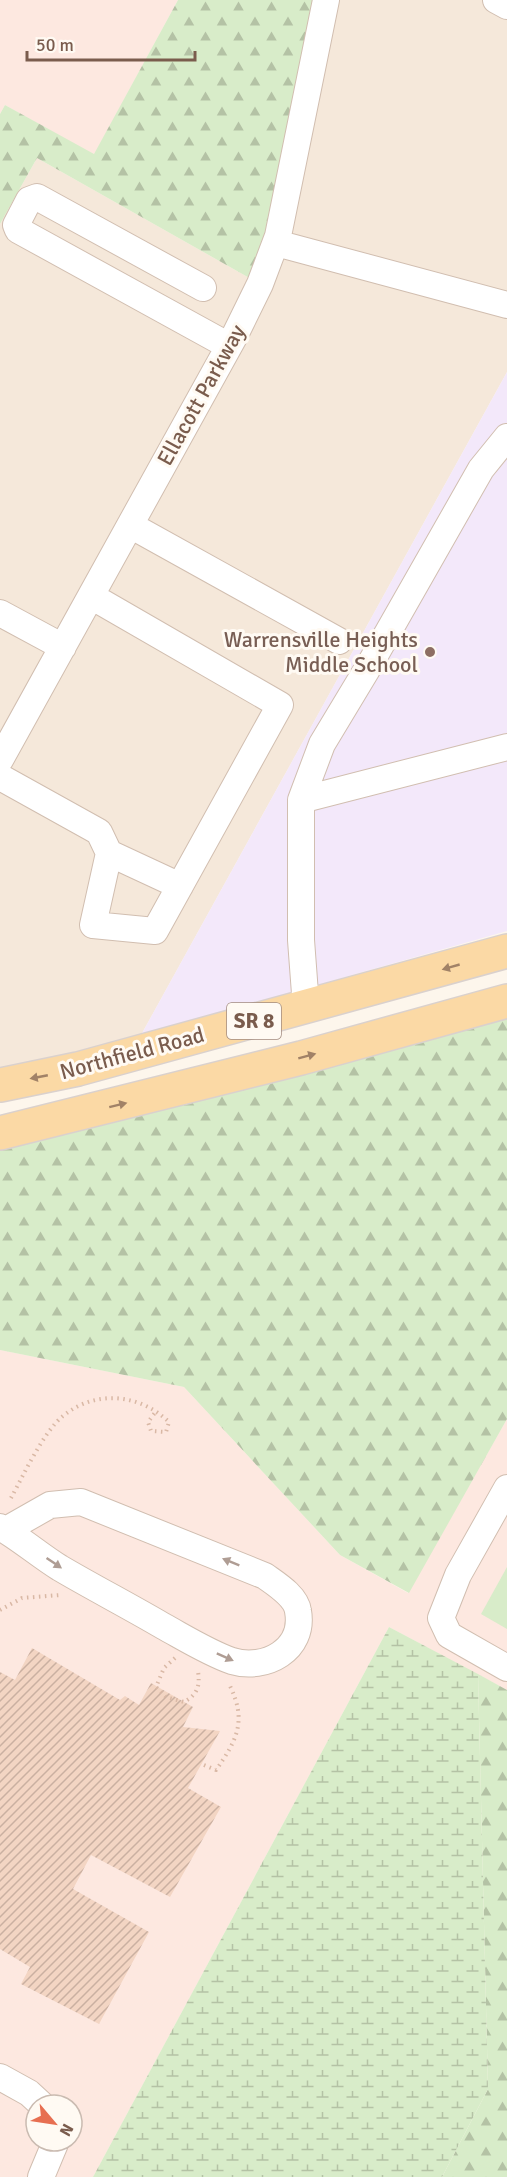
<svg xmlns="http://www.w3.org/2000/svg" width="507" height="2177" viewBox="0 0 507 2177" font-family="Signika,sans-serif">
<style>
.residential{fill:#f5e8da}
.commercial{fill:#fde8e0;fill-rule:evenodd}
.education{fill:#f3e8fa}
.grass{fill:#d8ecc9}
.forest{fill:url(#forest-firs)}
.wetland{fill:url(#wetland-marsh)}
.building{fill:url(#building-hatch)}
.lines{fill:none;stroke-linecap:round;stroke-linejoin:round}
.minor-casing{stroke:#d1beb0;stroke-width:28}
.major-casing{stroke:#dad1cd;stroke-width:36}
.path{stroke:#d9b8a5;stroke-width:4;stroke-dasharray:1.5 4.5;stroke-linecap:butt}
.minor{stroke:#fff;stroke-width:26}
.major{stroke:#fbd9a5;stroke-width:33}
.oneway{fill:#a18267}
.oneway2{fill:#af9d94}
.education-dot{fill:#8d6e63;stroke:#fffaf3;stroke-width:2}
.labels{text-anchor:middle;dominant-baseline:central;stroke-width:6;stroke-linejoin:round;paint-order:stroke}
.shield{fill:#fffaf3;stroke:#a28b7f;stroke-width:1.5}
.shield-label{font-size:21px;font-weight:bold;fill:#7a5c4d}
.street-label{font-size:22px;fill:#7a5c4d;stroke:#fffaf3}
.education-label{font-size:22px;fill:#785e54;stroke:#fffaf3;text-anchor:end}
</style>
<defs>
<pattern id="forest-firs" width="22" height="20" patternUnits="userSpaceOnUse" patternTransform="scale(1.5)"><rect width="22" height="20" fill="#d8ecc9"/><path d="M5 1l3.5 6h-7zM16 11l3.5 6h-7z" fill="#b4c2a5"/></pattern>
<pattern id="wetland-marsh" width="20" height="14" patternUnits="userSpaceOnUse" patternTransform="scale(1.5)"><rect width="20" height="14" fill="#d8ecc9"/><path d="M1 5h8M5 5V1M11 12h8M15 12V8" fill="none" stroke="#b4c2a5"/></pattern>
<pattern id="building-hatch" width="6" height="6" patternUnits="userSpaceOnUse" patternTransform="scale(1.5)"><rect width="6" height="6" fill="#f3d5c3"/><path d="M-1 1l2-2M0 6l6-6M5 7l2-2" fill="none" stroke="#cab0a1"/></pattern>
</defs>
<rect width="100%" height="100%" fill="#fdf6ec"/>
<path class="residential" d="M326,0H507V372L130,1055L0,1085V224L37,158L260,284Z"/>
<path class="commercial" d="M0,0H178L94,155L5,105L0,114Z
M0,1350L184,1387L340,1555L408,1593L507,1419V1690L389,1627L93,2177H0ZM36,2105H72V2141H36Z"/>
<path class="education" d="M507,372V931L141,1035Z"/>
<path class="grass" d="M507,1567V1629L481,1614Z"/>
<path class="forest" d="M178,0H326L260,284L37,158L0,224V114L5,105L94,154Z
M507,1001V1419L409,1593L340,1555L184,1387L0,1350V1133Z
M478,1674L507,1690V2177H442L488,2089Z"/>
<path class="wetland" d="M389,1627L478,1674L488,2089L442,2177H93Z"/>
<path class="building" d="M32,1648L120,1700L125,1696L139,1705L151,1683L193,1707L183,1727L220,1731L188,1788L221,1807L170,1897L91,1855L73,1889L149,1932L99,2024L21,1984L30,1967L0,1949V1672L15,1680Z"/>
<g class="lines">
<defs>
<path id="minor" d="M496,0L507,6
M276,243L507,305
M203,288L37,197L29,200L16,225L18,230L229,346
M130,525L339,641
M0,613L63,647
M0,760L233,339L260,284L278,236L326,0
M0,777L99,832L109,853L93,925L155,931L280,705L91,596
M301,800L507,747
M109,853L180,886
M306,1007L301,940V800L322,744L366,671L481,469L507,437
M507,1488L458,1575L441,1618L449,1635L507,1668
M0,1527C21,1539 39,1555 60,1568C94,1588 129,1606 163,1626C185,1638 209,1653 232,1661C265,1671 305,1650 298,1611C296,1596 276,1584 265,1576L81,1502L50,1505L6,1530
M0,2077L29,2093L42,2105
M41,2177L56,2141"/>
<path id="major" d="M0,1085L78,1069L507,951
M0,1133L301,1058L507,1001"/>
</defs>
<use href="#minor" class="minor-casing"/>
<use href="#major" class="major-casing"/>
<path class="path" d="M11,1498C23,1476 44,1431 63,1416C96,1389 140,1394 169,1422L166,1432L151,1431L148,1422L157,1410
M0,1610L22,1598L60,1595
M175,1658L164,1668L156,1687L166,1697L184,1702C198,1694 200,1686 198,1671
M204,1765L216,1770C237,1740 247,1721 230,1686"/>
<use href="#minor" class="minor"/>
<use href="#major" class="major"/>
</g>
<defs><path id="oneway-solid" d="M-6-.8H1V-3.2L6.5 0L1 3.2V.8H-6Z" transform="scale(1.5)"/></defs>
<g class="oneway">
<use href="#oneway-solid" transform="translate(451 967) rotate(164)"/>
<use href="#oneway-solid" transform="translate(307 1056) rotate(-15)"/>
<use href="#oneway-solid" transform="translate(39 1077) rotate(169)"/>
<use href="#oneway-solid" transform="translate(118 1105) rotate(-14)"/>
</g>
<g class="oneway2">
<use href="#oneway-solid" transform="translate(231 1562) rotate(-158)"/>
<use href="#oneway-solid" transform="translate(54 1563) rotate(34)"/>
<use href="#oneway-solid" transform="translate(225 1657) rotate(24)"/>
</g>
<circle class="education-dot" cx="430" cy="652" r="6"/>
<g class="labels">
<rect class="shield" x="227" y="1003" width="54" height="36" rx="4.5"/>
<g class="shield-label">
<text x="254" y="1021">SR 8</text>
</g>
<g class="street-label">
<text transform="translate(201 395) rotate(-61)">Ellacott Parkway</text>
<text transform="translate(132 1053) rotate(-15)">Northfield Road</text>
</g>
<g class="education-label">
<text x="418" y="639">Warrensville Heights<tspan x="418" dy="25">Middle School</tspan></text>
</g>
</g>
<g transform="translate(54 2123) rotate(119)"><circle r="28" fill="#fffaf3" stroke="#cabbb1" stroke-width="1.5"/>
<path d="M0-4.5L10 22L0 15L-10 22Z" fill="#e76f51"/>
<text y="-9" font-size="16" font-weight="bold" text-anchor="middle" fill="#7a5c4d">N</text>
</g>
<path d="M27 51v9h168v-9" fill="none" stroke="#7a5c4d" stroke-width="3"/>
<text x="36" y="51" font-size="18" fill="#7a5c4d" stroke="#fffaf3" stroke-width="4.5" paint-order="stroke">50 m</text>
</svg>
